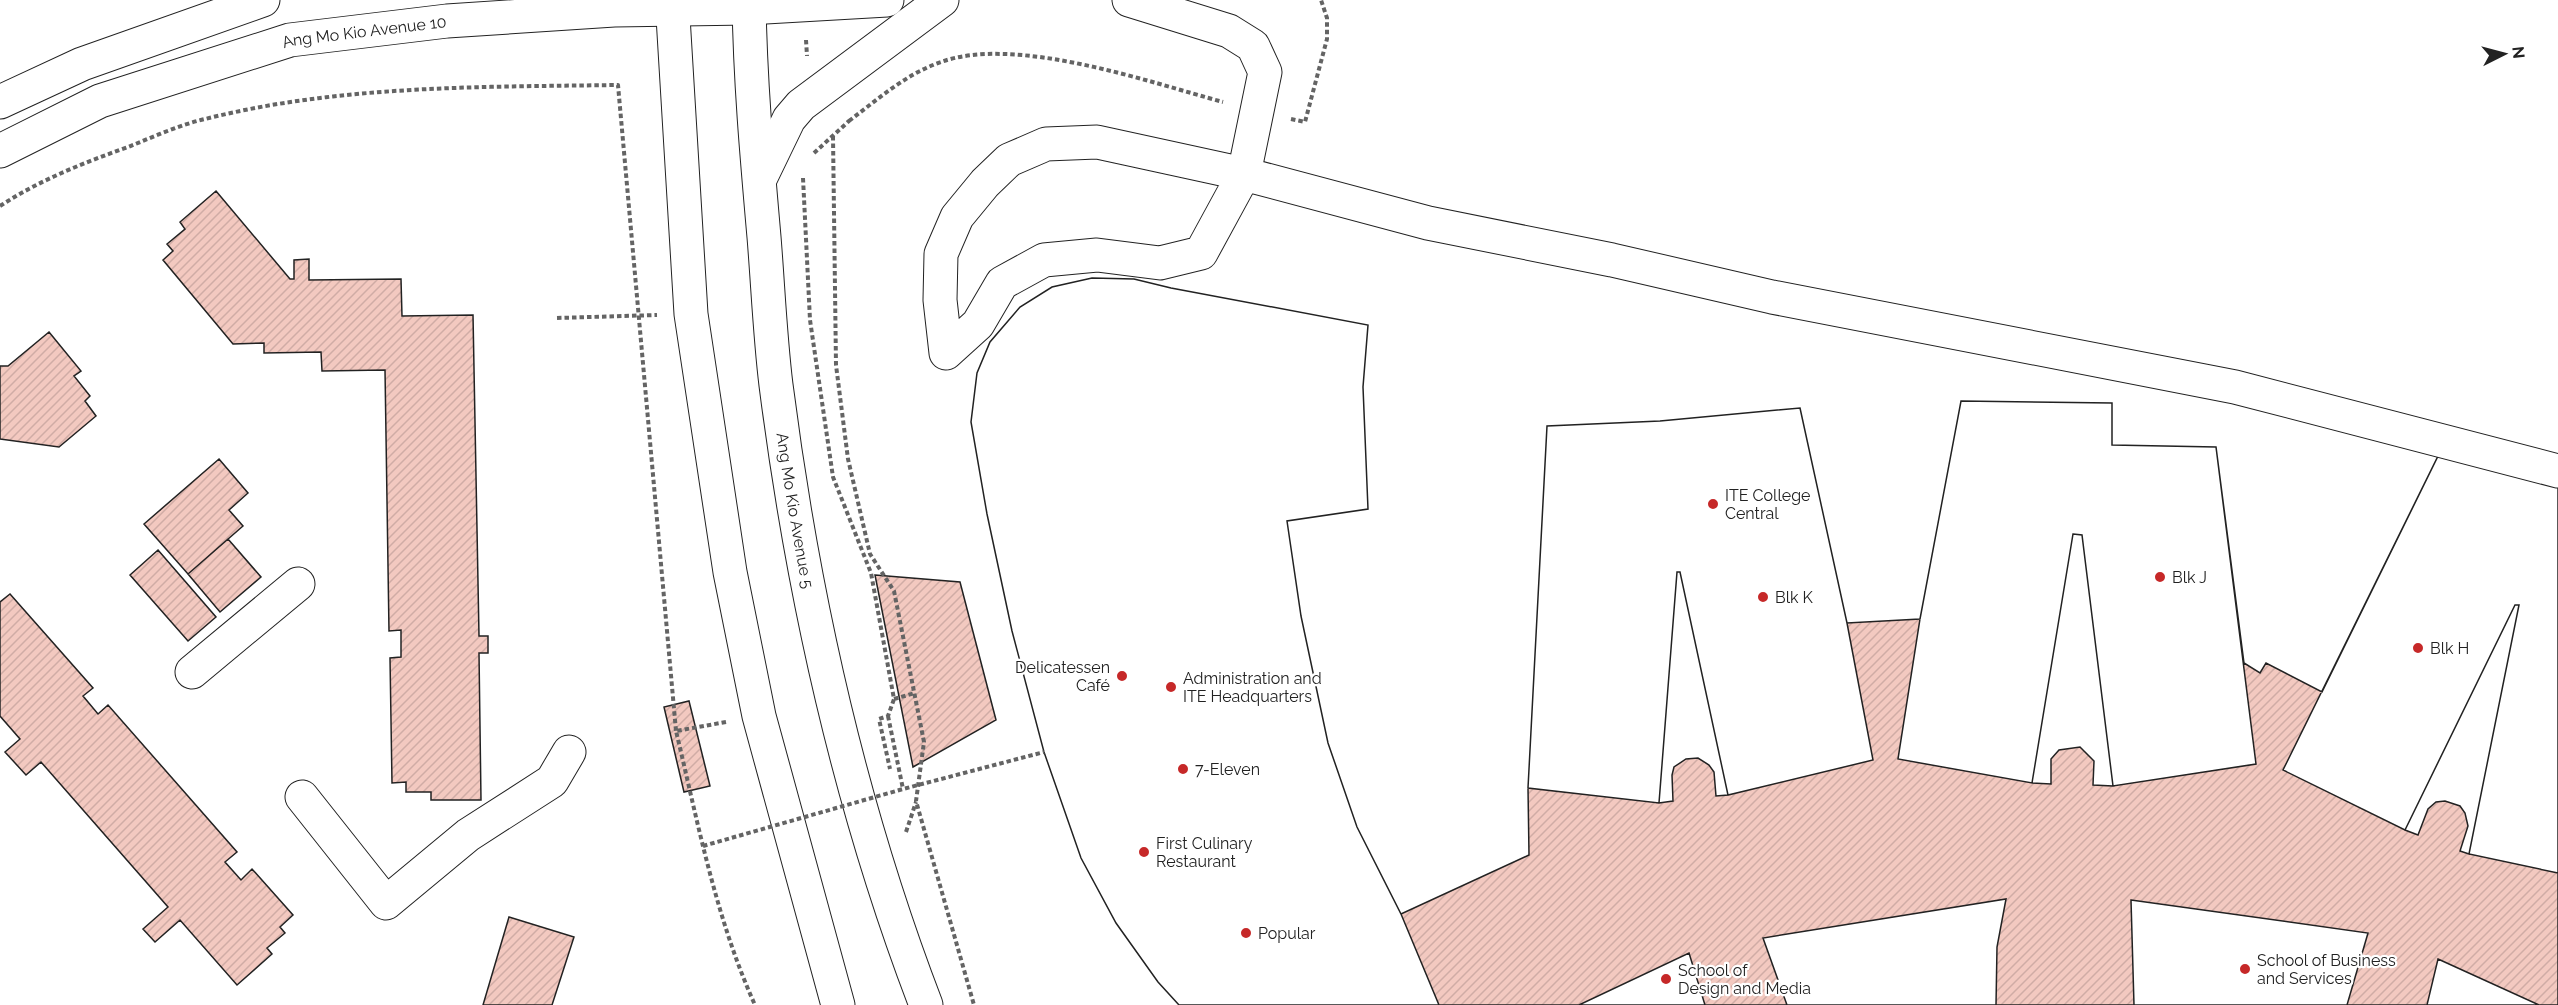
<svg xmlns="http://www.w3.org/2000/svg" width="2558" height="1005" viewBox="0 0 2558 1005" font-family="Raleway,sans-serif">
<style>
.building{fill:url(#building-hatch);stroke:#222;stroke-width:1.5;fill-rule:evenodd}
.lines{fill:none;stroke-linecap:round;stroke-linejoin:round}
.minor-casing{stroke:#222;stroke-width:35}
.major-casing{stroke:#222;stroke-width:35}
.path{stroke:#646464;stroke-width:4;stroke-dasharray:4.5 3;stroke-linecap:butt}
.minor{stroke:#fff;stroke-width:33}
.major{stroke:#fff;stroke-width:33}
.path-bridge{stroke:#646464;stroke-width:4;stroke-dasharray:4.5 3;stroke-linecap:butt}
.poi-dot{fill:#c62828;stroke:#fff;stroke-width:2}
.labels{text-anchor:middle;dominant-baseline:central;stroke-width:4.5;stroke-linejoin:round;paint-order:stroke}
.street-label{font-size:16px;fill:#222;stroke:#fff}
.poi-label{font-size:16px;fill:#222;stroke:#fff;text-anchor:start}
</style>
<defs>
<pattern id="building-hatch" width="6" height="6" patternUnits="userSpaceOnUse" patternTransform="scale(1.5)"><rect width="6" height="6" fill="#f3c9c0"/><path d="M-1 1l2-2M0 6l6-6M5 7l2-2" fill="none" stroke="#d0aca5"/></pattern>
</defs>
<rect width="100%" height="100%" fill="#fff"/>
<path class="building" d="M216,191L290,279H294V260L309,259V280L401,279L402,316L473,315L479,636H488V653H479L481,800H431V792H406V782L392,783L390,658L401,657V630L389,631L385,370L322,371L321,352L264,353V343L233,344L163,260L173,251L167,244L185,229L180,222Z
M1092,278L1134,279L1171,288L1368,325L1363,387L1368,509L1287,521L1301,616L1328,743L1357,827L1401,914L1529,855L1528,788L1547,426L1660,421L1800,408L1847,623L1920,619L1961,401L2112,403V445L2216,447L2244,663L2260,673L2266,663L2322,692L2443,446L2558,484V1005H1179L1158,982L1116,923L1081,858L1044,752L1012,631L987,514L971,422L977,373L990,342L1020,307L1052,287ZM2073,534L2082,535L2113,786L2093,785L2094,761L2080,747L2059,750L2051,759V784L2032,783ZM1677,572H1680L1728,795L1716,796L1714,772L1709,765L1698,758L1686,759L1674,767L1672,775L1673,801L1659,803ZM2515,605H2519L2469,854L2460,851L2468,826L2465,813L2460,806L2445,801L2436,802L2428,809L2418,835L2405,830Z
M1092,278L1134,279L1171,288L1368,325L1363,387L1368,509L1287,521L1301,616L1328,743L1357,827L1401,914L1439,1005H1179L1158,982L1116,923L1081,858L1044,752L1012,631L987,514L971,422L977,373L990,342L1020,307L1052,287Z
M49,332L81,371L74,376L90,396L85,401L96,416L59,447L0,439V366H8Z
M1961,401L2112,403V445L2216,447L2256,764L2113,786L2082,535L2073,534L2032,783L1898,759L1920,619Z
M1800,408L1847,623L1873,760L1728,795L1680,572H1677L1659,803L1528,788L1547,426L1660,421Z
M2443,446L2558,484V873L2469,854L2519,605H2515L2405,830L2283,770Z
M219,459L248,493L229,510L243,526L188,574L144,524Z
M228,539L261,577L220,612L188,574Z
M158,550L216,617L188,641L130,575Z
M875,575L960,582L996,720L913,767Z
M10,594L93,688L83,696L98,714L108,705L237,852L225,862L241,880L252,869L293,915L280,927L285,933L267,948L272,954L237,985L180,920L155,942L143,929L168,907L41,762L26,775L5,752L20,739L0,716V602Z
M689,701L710,786L684,792L664,707Z
M2006,899L1997,947L1996,1005H1787L1763,938Z
M2131,900L2368,933L2347,1005H2134Z
M509,917L574,937L552,1005H483Z
M1689,953L1705,1005H1579Z
M2438,959L2539,1005H2427Z"/>
<g class="lines">
<defs>
<path id="minor" d="M749,8L887,0
M946,353L940,300L941,254L957,217L985,183L1009,160L1046,144L1097,142L1244,174L1428,223L1612,260L1772,297L2235,387L2558,471
M946,353L978,324L1002,283L1044,260L1097,255L1160,263L1201,253L1244,174L1265,72L1253,46L1229,31L1129,0
M192,672L298,584
M302,797L386,903L468,835L552,781L569,752"/>
<g id="major">
<path d="M672,0L691,314L730,572L759,716L838,1005"/>
<path id="s1" d="M749,0C750,79 757,158 764,237C768,286 770,336 776,385C803,596 850,807 926,1005"/>
<path d="M0,102L82,64L263,0"/>
<path id="s2" d="M0,151L100,101L290,40L447,21L614,10L749,8"/>
<path d="M760,179L789,119L801,105L942,0"/>
</g>
</defs>
<use href="#minor" class="minor-casing"/>
<use href="#major" class="major-casing"/>
<path class="path" d="M806,40L807,56
M1291,119L1305,122L1327,39V18L1321,0
M849,121C878,99 906,74 941,62C1015,35 1149,82 1223,102
M833,136L836,365L848,459L870,554L894,591L924,742L916,801L974,1005
M814,153L849,121L846,117
M803,178L810,320L833,477L871,573L894,699L888,716L879,719L890,769
M0,206C40,180 83,163 128,147C153,137 179,125 205,119C340,85 480,87 618,85L676,731
M557,318L657,315
M894,699L915,693
M888,716L903,789
M726,722L676,731C698,823 716,919 755,1005
M906,832L916,802"/>
<use href="#minor" class="minor"/>
<use href="#major" class="major"/>
<path class="path-bridge" d="M703,846L903,789L1044,752"/>
</g>
<g class="poi-dot">
<circle cx="1713" cy="504" r="6"/>
<circle cx="2160" cy="577" r="6"/>
<circle cx="1763" cy="597" r="6"/>
<circle cx="2418" cy="648" r="6"/>
<circle cx="1122" cy="676" r="6"/>
<circle cx="1171" cy="687" r="6"/>
<circle cx="1183" cy="769" r="6"/>
<circle cx="1144" cy="852" r="6"/>
<circle cx="1246" cy="933" r="6"/>
<circle cx="2245" cy="969" r="6"/>
<circle cx="1666" cy="979" r="6"/>
</g>
<g class="labels">
<g class="street-label">
<text stroke="none"><textPath href="#s2" startOffset="386">Ang Mo Kio Avenue 10</textPath></text>
<text stroke="none"><textPath href="#s1" startOffset="513">Ang Mo Kio Avenue 5</textPath></text>
</g>
<g class="poi-label">
<text x="1725" y="495">ITE College<tspan x="1725" dy="18">Central</tspan></text>
<text x="2172" y="577">Blk J</text>
<text x="1775" y="597">Blk K</text>
<text x="2430" y="648">Blk H</text>
<text x="1110" y="667" text-anchor="end">Delicatessen<tspan x="1110" dy="18">Café</tspan></text>
<text x="1183" y="678">Administration and<tspan x="1183" dy="18">ITE Headquarters</tspan></text>
<text x="1195" y="769">7-Eleven</text>
<text x="1156" y="843">First Culinary<tspan x="1156" dy="18">Restaurant</tspan></text>
<text x="1258" y="933">Popular</text>
<text x="2257" y="960">School of Business<tspan x="2257" dy="18">and Services</tspan></text>
<text x="1678" y="970">School of<tspan x="1678" dy="18">Design and Media</tspan></text>
</g>
</g>
<g transform="translate(2504 54) rotate(84)" stroke="#ffffff" stroke-width="4.5" paint-order="stroke">
<path d="M0-4.5L10 22L0 15L-10 22Z" fill="#222222"/>
<text y="-9" font-size="16" font-weight="bold" text-anchor="middle" fill="#222222">N</text>
</g>
</svg>
